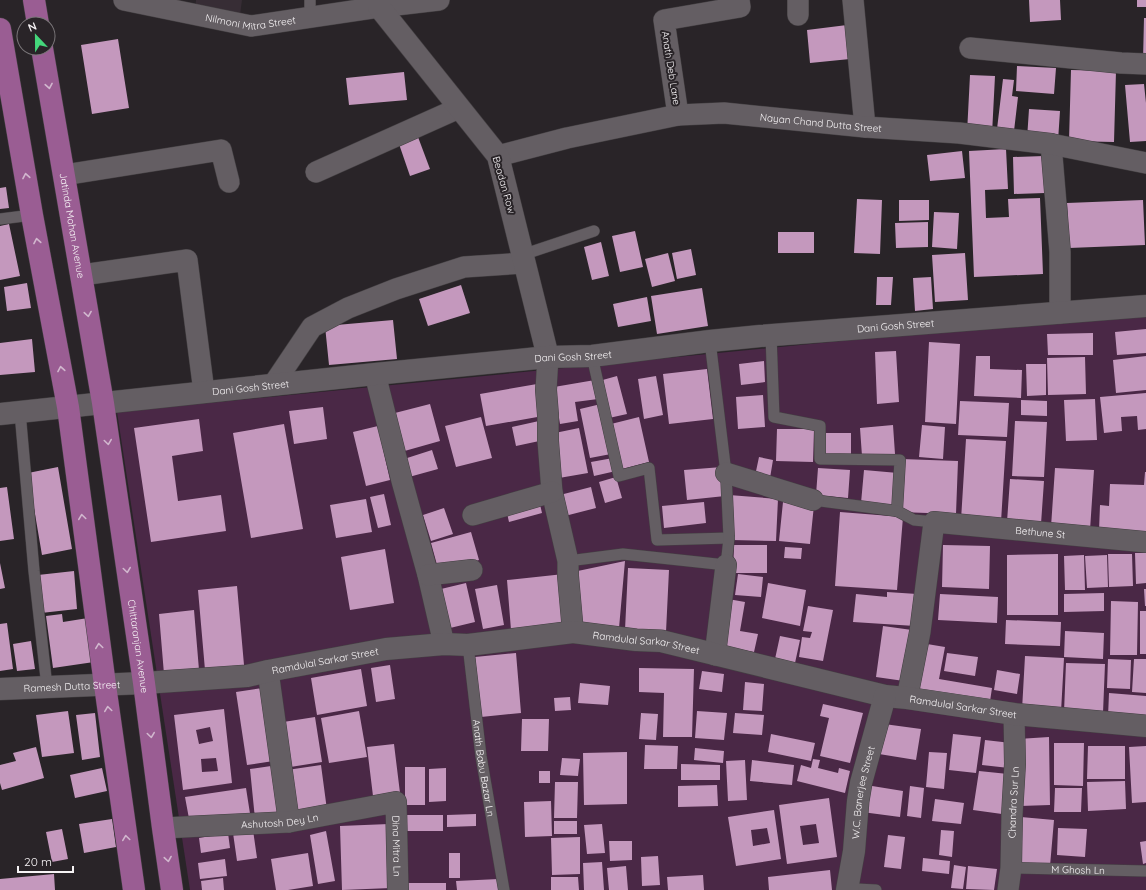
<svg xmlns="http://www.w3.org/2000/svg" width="1146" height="890" viewBox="0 0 1146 890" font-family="Quicksand,sans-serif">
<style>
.built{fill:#372d35}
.green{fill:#4a2846}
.building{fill:#c498bd;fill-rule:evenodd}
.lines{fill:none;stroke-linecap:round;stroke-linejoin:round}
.service-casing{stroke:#444043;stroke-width:12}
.minor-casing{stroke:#444043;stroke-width:22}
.tertiary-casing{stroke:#444043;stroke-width:23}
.primary-casing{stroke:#444043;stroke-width:23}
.service{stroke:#645e63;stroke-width:11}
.minor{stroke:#645e63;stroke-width:21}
.tertiary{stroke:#645e63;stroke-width:22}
.primary{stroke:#9a5d93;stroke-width:22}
.oneway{stroke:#d1b7ce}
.labels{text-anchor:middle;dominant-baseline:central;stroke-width:4;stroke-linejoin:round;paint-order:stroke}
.street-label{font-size:10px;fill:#f6f3f5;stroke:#292428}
</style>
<rect width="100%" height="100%" fill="#292428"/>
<path class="built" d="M196,0H242L240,15L195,11Z"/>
<path class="green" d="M1146,311V890H190L117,412Z"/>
<path class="building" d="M1029,0H1060L1061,20L1030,22Z
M1137,0H1146V7H1137Z
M1144,18H1146V61H1143Z
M847,25L850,59L810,63L807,30Z
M118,39L129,108L92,114L81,45Z
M1017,66L1056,68L1054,94L1016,91Z
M1071,70L1116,71L1114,142L1069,141Z
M404,72L407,100L349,105L346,78Z
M970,75L995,76L992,134L967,133Z
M1003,79L1014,80L1012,96L1018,97L1014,131L997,129Z
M1144,84L1146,103V141L1130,142L1125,85Z
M1029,109L1060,111L1058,141L1027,139Z
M418,137L430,169L410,176L399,144Z
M1006,149L1008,189L985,190L986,218L1009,217L1008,199L1040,198L1043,274L974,277L969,151Z
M962,151L965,178L930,181L927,155Z
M1044,156L1045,193L1014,194L1013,157Z
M6,187L9,208L0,209V188Z
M857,199L882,200L880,254L854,253Z
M899,200H929V220L899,221Z
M1143,200L1145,245L1069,248L1067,203Z
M934,212L959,213L957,249L932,247Z
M928,222V247L896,248L895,223Z
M9,224L20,276L0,280V226Z
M635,231L643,267L620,272L612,236Z
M778,232H814V253H778Z
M601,242L609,276L592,280L584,247Z
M691,249L696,275L677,279L672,253Z
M668,253L675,281L652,287L645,259Z
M965,253L968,300L935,302L932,255Z
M877,277H893L891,305H876Z
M931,277L933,309L915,311L913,278Z
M27,283L31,308L7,311L4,287Z
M461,285L470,313L428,326L419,299Z
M702,288L708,326L657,334L651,296Z
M647,297L651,321L618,327L613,304Z
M393,320L397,359L329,365L325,326Z
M1146,329V353L1117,355L1115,332Z
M1093,333V355H1048L1047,334Z
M32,339L35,372L0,375V343Z
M929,342L960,344L956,424L925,422Z
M896,351L899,402L877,404L875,352Z
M976,356H990V369L1022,370L1021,398L974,396Z
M1146,356V390L1116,393L1113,360Z
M1085,357L1086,394L1048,395L1047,358Z
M764,361L765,382L741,385L739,364Z
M1026,364H1046V395L1027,396Z
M707,369L713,419L669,424L663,374Z
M617,376L627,414L609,418L599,381Z
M656,376L663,415L644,419L638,379Z
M595,380L598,399L575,402L578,421L560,424L554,387Z
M537,384L543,416L486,426L480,394Z
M1146,393V429L1138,430L1137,416L1121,417L1122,431L1104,433L1100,397Z
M763,395L765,427L738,429L736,397Z
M1095,399L1097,440L1066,441L1064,400Z
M1021,400L1047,401V416L1021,415Z
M960,401L1009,403L1007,437L958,435Z
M430,404L440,441L401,452L391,414Z
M601,404L611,454L590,458L580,409Z
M323,407L327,439L294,444L289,411Z
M481,417L492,458L456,467L445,426Z
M639,417L649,462L622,469L611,424Z
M199,419L203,451L172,456L178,501L221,495L226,531L151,542L134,428Z
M539,421L544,440L516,446L512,427Z
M1015,421L1047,422L1044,477L1012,476Z
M284,424L303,529L251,538L233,433Z
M893,425L895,454L862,456L860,428Z
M922,425L945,427L943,459L919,457Z
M378,426L390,480L366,486L353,432Z
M579,428L588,473L559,478L550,434Z
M777,429H814L813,462L776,461Z
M824,433H851V454H824Z
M966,439L1006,441L1001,522L961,520Z
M432,450L438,469L409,477L404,459Z
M759,457L773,460L770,478L755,476Z
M613,458L616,471L594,476L591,462Z
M901,459L958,461L956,514L899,512Z
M58,467L72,549L42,555L28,473Z
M722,467L725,496L687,500L684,470Z
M818,468L850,470L848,498L816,495Z
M1055,468L1094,470L1090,530L1051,527Z
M864,470L898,473L894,506L861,503Z
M1145,472H1146V533L1099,531L1100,505L1109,506L1110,484L1144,485Z
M616,477L622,498L605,503L599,482Z
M1010,479L1044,481L1041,524L1007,522Z
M7,487L14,539L0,541V488Z
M591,487L596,508L561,517L556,496Z
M384,494L391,525L378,528L370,497Z
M729,495L778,499L776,541L732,540Z
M366,499L372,532L336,538L330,505Z
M539,500L542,513L509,522L506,509Z
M704,502L706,523L664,528L662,506Z
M783,502L814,505L810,544L779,541Z
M444,508L453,534L431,541L423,515Z
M840,512L903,517L897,590L835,586Z
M471,532L479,560L439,572L431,543Z
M734,545H767V573H733Z
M943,545L990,546L989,589L942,587Z
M785,547L802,548L801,559L784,558Z
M385,549L394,603L350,610L341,557Z
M1135,553H1146V583L1136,584Z
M1058,554V615H1007V555Z
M1108,554H1132L1133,586L1109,587Z
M1084,555L1085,590H1065L1064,556Z
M1107,555L1108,587L1087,588L1085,556Z
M625,561L619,628L578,625L573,572Z
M0,563L5,588L0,589Z
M628,568L669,570L666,632L625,630Z
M74,571L77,609L41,613L38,575Z
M564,574L569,624L511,630L507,580Z
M738,574L763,577L761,597L735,595Z
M466,583L475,622L450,628L441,589Z
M768,583L806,590L800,626L762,618Z
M497,585L504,625L483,629L475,589Z
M237,586L244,665L205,670L198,590Z
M1144,589H1146V606H1145Z
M887,592L917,594L915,626L853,622L856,594L887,597Z
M1104,593V611L1064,612V594Z
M940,594L998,597L997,623L938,620Z
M728,599L745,602L740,631L758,634L754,652L720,646Z
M1111,601L1138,602L1137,655H1110Z
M808,606L833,610L823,661L799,657L802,637L810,638L812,632L803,631Z
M194,610L199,670L164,674L159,614Z
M1140,611H1146V654H1140Z
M62,614L63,622L88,618L94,662L53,668L46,616Z
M1006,620L1061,622L1060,646L1005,644Z
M7,623L13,669L0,671V624Z
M883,626L912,630L904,681L876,677Z
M1065,631L1104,633L1103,659L1064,657Z
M780,636L800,640L795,663L775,659Z
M31,641L35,669L17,671L13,644Z
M921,643L945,647L939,679L992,688L989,708L912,695Z
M516,653L521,713L481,717L475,657Z
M947,653L978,657L975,676L944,671Z
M1025,656L1064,658L1061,712L1022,710Z
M1108,659L1131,660L1130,689L1107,688Z
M1134,659H1146V693L1132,692Z
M1066,663L1105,664L1103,713L1064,712Z
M390,665L395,699L376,702L371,668Z
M639,668L694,669L692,737H663L664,693L639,692Z
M361,669L367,706L317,715L311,678Z
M997,670L1020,674L1017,694L994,690Z
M702,671L724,674L722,692L699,689Z
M745,682L764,684L762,711L743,710Z
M580,683L610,686L608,705L578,703Z
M269,687L280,760L247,765L236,692Z
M1109,693L1146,696V719L1108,717Z
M570,697L571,710L555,711L554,698Z
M823,704L863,713L850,763L820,756L829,718L820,716Z
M224,709L232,783L183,790L174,715ZM210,727L213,741L199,744L196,730ZM216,758L218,771L202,772L201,759Z
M68,711L74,753L42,757L36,715Z
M359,711L367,757L329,763L321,718Z
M697,711L727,713L724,740L695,738Z
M95,713L100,757L82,760L76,715Z
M641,713L658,714L656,740L639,739Z
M735,713L764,715L762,735L733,733Z
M315,717L322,762L284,768L277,723Z
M522,719H549L548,751H521Z
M884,724L921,729L916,760L879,754Z
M771,734L815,743L811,761L768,752Z
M953,734L981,737L976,773L949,770Z
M1049,737L1050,805L1020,806L1018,739Z
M985,740L1011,743L1009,768L982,765Z
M1054,743H1084L1083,786L1054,785Z
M394,744L400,793L373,796L367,747Z
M645,745L678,746L677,769H644Z
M1088,746H1125V779H1087Z
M1146,746V802L1132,803L1129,747Z
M36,747L44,778L2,790L0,783V765L16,761L13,753Z
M695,748L724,751L723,763L694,760Z
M627,752V804L584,805L583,753Z
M929,752L947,753L944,789L926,787Z
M562,758L580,759L578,776L560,775Z
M813,759L820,760L818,768L838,773L839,768L850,771L845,793L797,781L801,765L811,768Z
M745,760L747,800L728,801L726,761Z
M752,760L794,765L792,785L750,781Z
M681,764L720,765V780H681Z
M278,765L284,816L255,819L250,769Z
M321,765L327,810L293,815L287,770Z
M405,767H425V805H405Z
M102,768L107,791L75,798L70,775Z
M446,768V801L429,802V769Z
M539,771H550V783H539Z
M979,771L1008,774L1002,814L973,810Z
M1125,781L1126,809L1088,811L1087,782Z
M555,782H578L577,818H554Z
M717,785L718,806L678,807V786Z
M866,785L903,791L900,817L862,812Z
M910,786L924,788L921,818L907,816Z
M246,788L251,820L190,824L185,797Z
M1055,788H1082L1081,812H1054Z
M829,798L837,857L787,864L779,805ZM816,824L819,843L803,845L800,826Z
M935,799L964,803L961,824L932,821Z
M551,801L552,836L525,837L524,802Z
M774,810L781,859L736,866L728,817ZM767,828L770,843L753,846L751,830Z
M476,814V826L447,827V815Z
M405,815H443V831H405Z
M1021,817L1054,820L1050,866L1017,863Z
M112,819L116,847L84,853L79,824Z
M554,821H577V834H554Z
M389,824L391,888L342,890L340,826Z
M602,824L605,853L587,854L584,825Z
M1058,828L1087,829L1085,857L1057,855Z
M62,829L68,859L52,862L46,832Z
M253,830L257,858L237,861L233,833Z
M941,830L954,831L952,857L939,855Z
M326,831L335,881L318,884L310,835Z
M228,833L230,848L201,853L199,838Z
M888,835L905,837L901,869L884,867Z
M580,837V874L552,875L551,838Z
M609,841H632V860L610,861Z
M1146,841V863L1143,864L1140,842Z
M308,853L313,886L288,890H276L271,859Z
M449,853H460V878H449Z
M658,856L660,885L642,886L641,857Z
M923,858L950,861L949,874L922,871Z
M225,859L227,876L200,879L198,863Z
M602,862L604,890H584L583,863Z
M954,865L966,867L963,889L951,888Z
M626,866L628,890H609L607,868Z
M968,866L997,869L994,890L966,889Z
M830,870L832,890H769L768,877Z
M54,874L55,890H0V879Z
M703,875L704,890H668L667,877Z
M551,877H578L579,890H551Z
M223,878L224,890H202L201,881Z
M499,879V890H457L456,881Z
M405,883H446V890H405Z"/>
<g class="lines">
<defs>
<g id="service">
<path d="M310,0V17"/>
<path d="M0,219L32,215"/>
<path d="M522,255L594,231"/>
<path d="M771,335L774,417L820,426V459L900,460L897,511L914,520L934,522"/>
<path d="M592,356L619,476L649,468L657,540L729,538"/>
<path d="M20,412L34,571L47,687"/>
<path d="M813,500L897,511"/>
<path d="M568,561L623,554L726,565L729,538L726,473L710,341"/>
<path id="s1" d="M468,645L481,756L504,890"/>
<path id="s2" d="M1011,868L1146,871"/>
<path d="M856,890L857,889L876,890"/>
</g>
<g id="minor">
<path id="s3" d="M124,0L251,26L379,7L439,0"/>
<path d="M853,0L865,127"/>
<path d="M798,15V0"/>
<path d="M970,48L1121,63L1146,64"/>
<path d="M678,115L664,20L740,7L739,0"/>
<path d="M1051,144L1060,252V313"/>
<path id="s4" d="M498,156L567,138L678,115L724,113L865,127L959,133L1051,144L1146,163"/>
<path d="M316,172L459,108"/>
<path d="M64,175L221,150L229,182"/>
<path d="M82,275L187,260L204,392"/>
<path d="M548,357L546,390L548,415V441L552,492L568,561V576L573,632"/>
<path d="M375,374L402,481L428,575L444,644"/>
<path d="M273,385L312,327L348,308L396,289L464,267L524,263"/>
<path d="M726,473L813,500"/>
<path d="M473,515L552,492"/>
<path d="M428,575L472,570"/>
<path d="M715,655L726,565"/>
<path d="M268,671L289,822"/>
<path id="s5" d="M907,698L920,632L934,522L1146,542"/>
<path id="s6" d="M163,828L289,822L396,802L398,890"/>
<path id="s7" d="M1008,890L1011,868L1012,815L1015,764L1014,714"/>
</g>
<g id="tertiary">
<path d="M379,0V7L498,156L548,357"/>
<path id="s8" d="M0,414L375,374L548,357L592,356L710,341L760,336L1146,306"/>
<path id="s9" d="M0,689L144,683L247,676L268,671L386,649L444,644L468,645L573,632L636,640L661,641L885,696L907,698L1014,714L1146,726"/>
<path id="s10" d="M847,890L854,851L858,801L861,783L885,696"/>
</g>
<g id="primary">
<path d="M34,0L38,24"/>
<path d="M0,29L32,215L68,407L105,685L134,890"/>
<path id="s11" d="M42,48L103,403L144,683L163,828L172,890"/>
</g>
</defs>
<use href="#service" class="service-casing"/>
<use href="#minor" class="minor-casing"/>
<use href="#tertiary" class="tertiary-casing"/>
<use href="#primary" class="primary-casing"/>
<use href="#service" class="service"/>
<use href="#minor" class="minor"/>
<use href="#tertiary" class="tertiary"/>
<use href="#primary" class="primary"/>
</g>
<defs><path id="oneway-chevron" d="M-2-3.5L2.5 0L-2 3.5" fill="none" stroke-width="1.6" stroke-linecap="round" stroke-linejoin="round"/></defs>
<g class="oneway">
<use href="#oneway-chevron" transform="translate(49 86) rotate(80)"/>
<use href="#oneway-chevron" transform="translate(26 176) rotate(-100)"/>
<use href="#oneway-chevron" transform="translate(37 241) rotate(-100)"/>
<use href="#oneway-chevron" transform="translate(88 314) rotate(81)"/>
<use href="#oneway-chevron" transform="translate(61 369) rotate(-100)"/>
<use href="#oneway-chevron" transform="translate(108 442) rotate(82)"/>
<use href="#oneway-chevron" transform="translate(82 517) rotate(-98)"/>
<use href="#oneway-chevron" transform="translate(127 570) rotate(82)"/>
<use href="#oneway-chevron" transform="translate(99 646) rotate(-98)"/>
<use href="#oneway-chevron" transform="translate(108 709) rotate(-98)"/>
<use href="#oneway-chevron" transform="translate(151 735) rotate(82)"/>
<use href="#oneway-chevron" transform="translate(126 838) rotate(-98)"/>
<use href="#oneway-chevron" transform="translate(168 859) rotate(81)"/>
</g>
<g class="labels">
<g class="street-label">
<text stroke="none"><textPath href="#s3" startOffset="129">Nilmoni Mitra Street</textPath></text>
<text transform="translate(671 68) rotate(81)">Anath Deb Lane</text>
<text stroke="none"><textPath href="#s4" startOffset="328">Nayan Chand Dutta Street</textPath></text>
<text transform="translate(504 185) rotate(74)">Beadan Row</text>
<text stroke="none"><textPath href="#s11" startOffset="180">Jatinda Mohan Avenue</textPath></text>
<text stroke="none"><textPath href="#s8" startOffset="900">Dani Gosh Street</textPath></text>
<text stroke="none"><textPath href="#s8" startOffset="576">Dani Gosh Street</textPath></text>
<text stroke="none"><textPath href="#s8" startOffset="252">Dani Gosh Street</textPath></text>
<text stroke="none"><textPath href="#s5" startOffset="285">Bethune St</textPath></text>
<text stroke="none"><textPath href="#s9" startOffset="651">Ramdulal Sarkar Street</textPath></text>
<text stroke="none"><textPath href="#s11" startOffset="606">Chittaranjan Avenue</textPath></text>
<text stroke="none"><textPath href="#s9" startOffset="327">Ramdulal Sarkar Street</textPath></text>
<text stroke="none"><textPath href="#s9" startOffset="72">Ramesh Dutta Street</textPath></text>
<text stroke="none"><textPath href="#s9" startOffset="975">Ramdulal Sarkar Street</textPath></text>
<text stroke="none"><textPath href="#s1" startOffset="124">Anath Babu Bazar Ln</textPath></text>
<text stroke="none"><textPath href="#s10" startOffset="99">W.C. Banerjee Street</textPath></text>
<text stroke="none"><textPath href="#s7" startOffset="88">Chandra Sur Ln</textPath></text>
<text stroke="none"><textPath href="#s6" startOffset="117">Ashutosh Dey Ln</textPath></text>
<text stroke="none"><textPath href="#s6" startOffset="279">Dina Mitra Ln</textPath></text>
<text stroke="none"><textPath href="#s2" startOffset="67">M Ghosh Ln</textPath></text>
</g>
</g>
<g transform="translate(36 36) rotate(338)"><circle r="19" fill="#292428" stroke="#7b777a"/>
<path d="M0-3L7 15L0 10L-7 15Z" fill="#44d77b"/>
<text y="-6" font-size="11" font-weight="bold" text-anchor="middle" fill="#f6f3f5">N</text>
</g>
<path d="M18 866v6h55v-6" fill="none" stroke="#f6f3f5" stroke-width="2"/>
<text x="24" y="866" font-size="12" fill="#f6f3f5" stroke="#292428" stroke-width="3" paint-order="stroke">20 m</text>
</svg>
